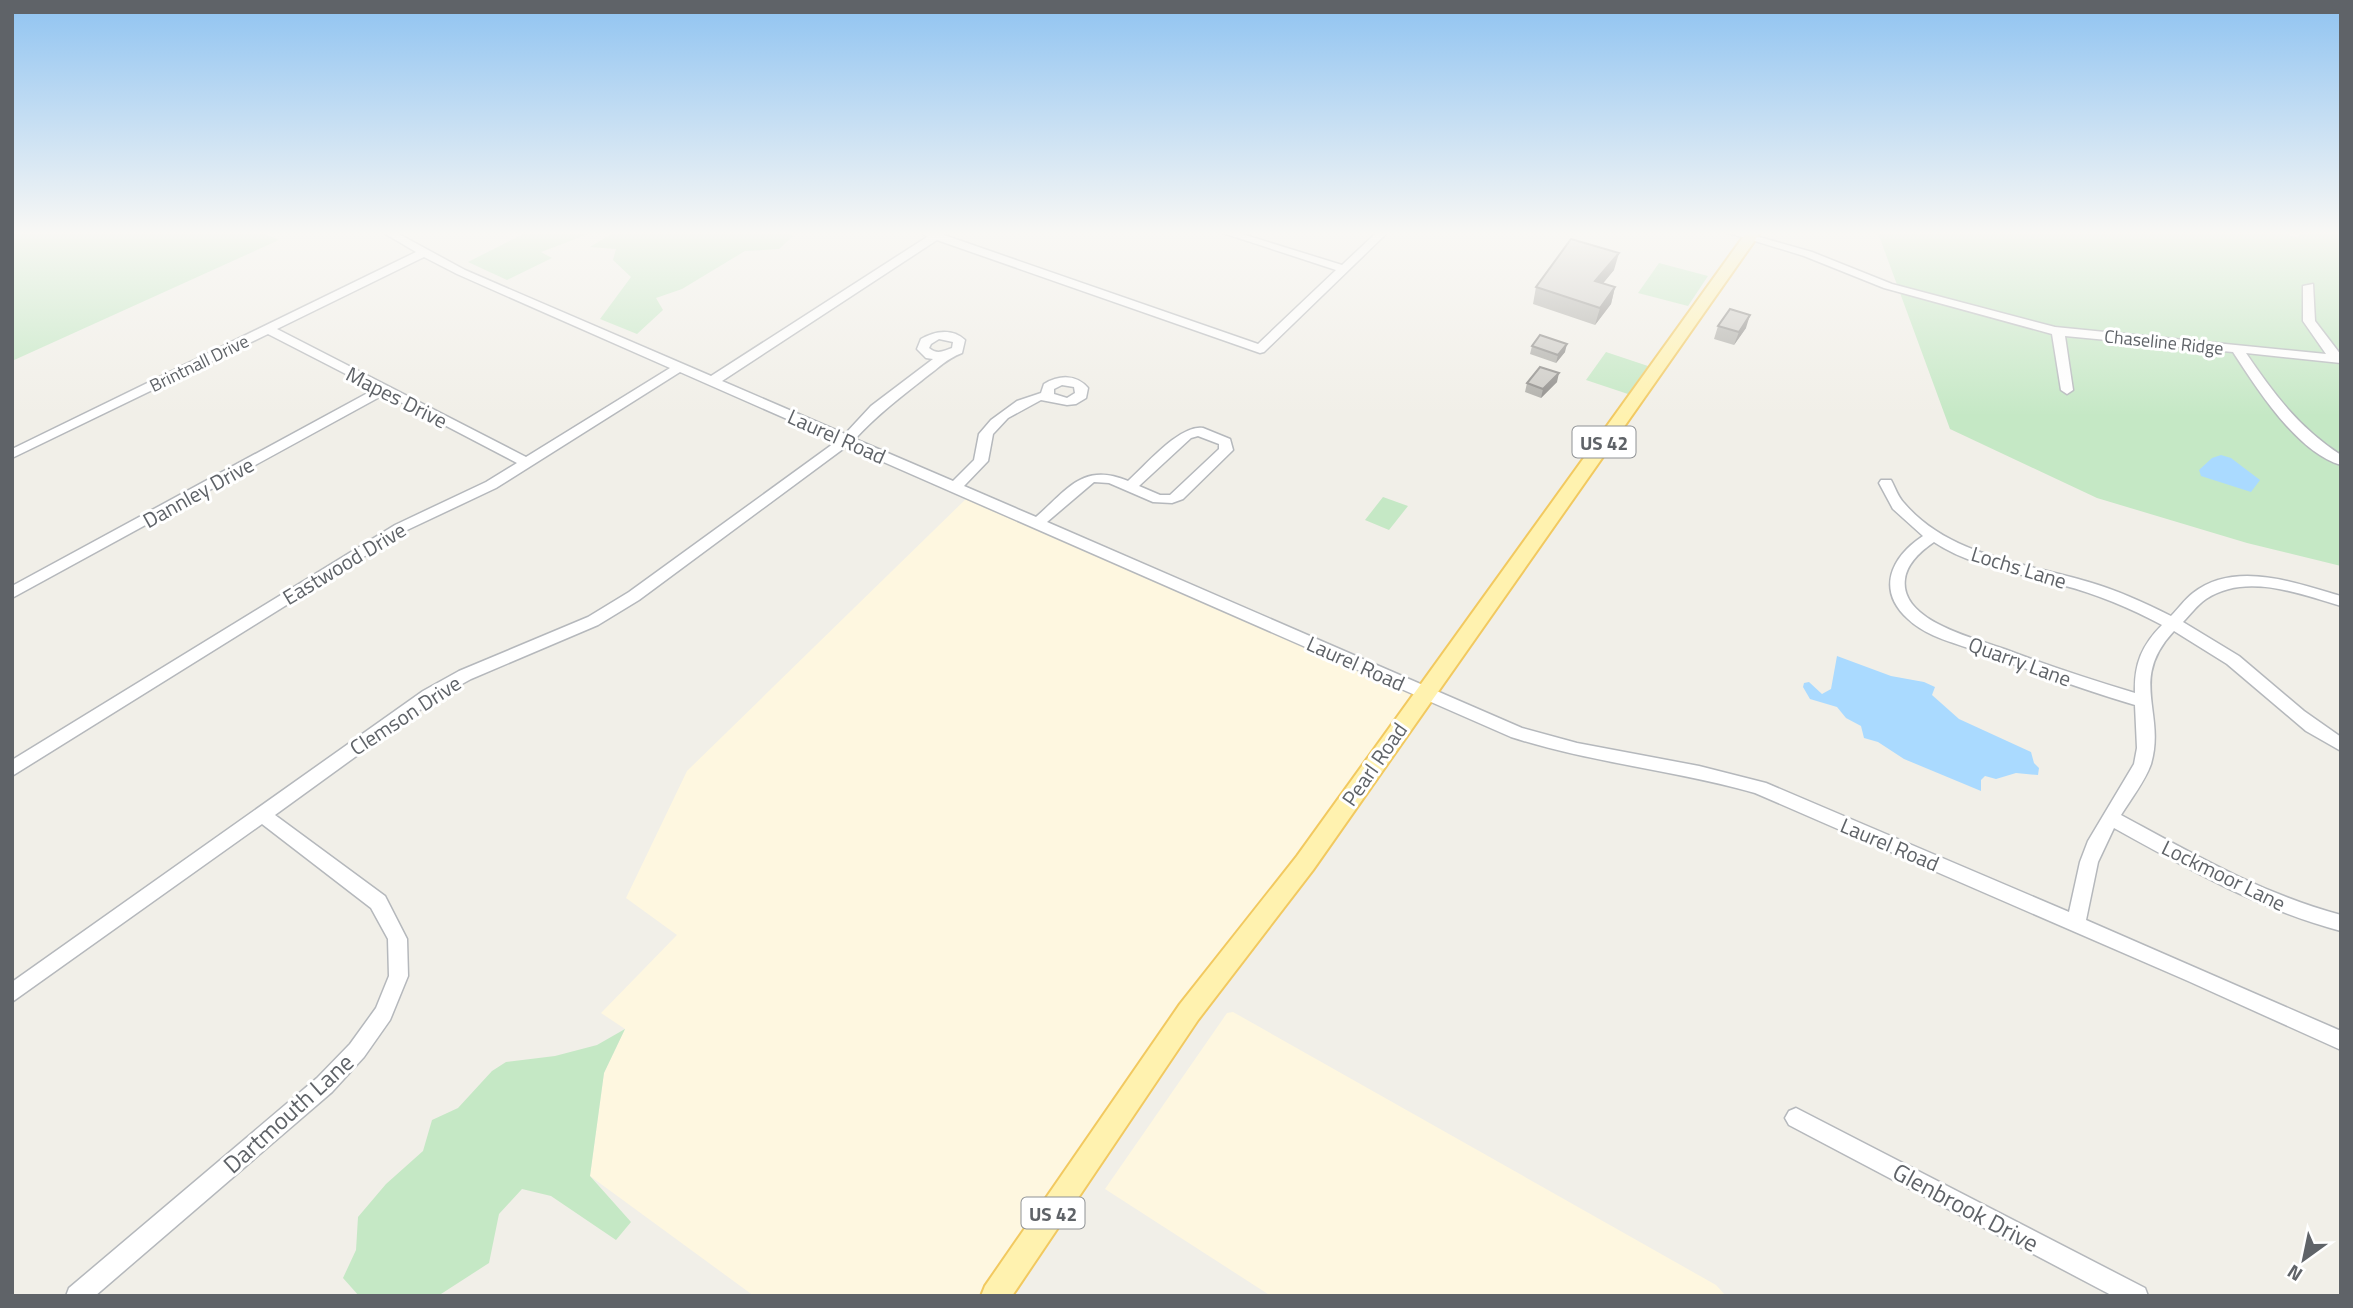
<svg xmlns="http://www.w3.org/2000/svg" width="2353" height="1308" viewBox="0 0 2353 1308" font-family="'Titillium Web',sans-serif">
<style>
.commercial{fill:#fef7e0}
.green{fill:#c5e8c5}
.water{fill:#aadaff}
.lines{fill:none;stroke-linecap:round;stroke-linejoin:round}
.minor-casing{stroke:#b5b8bc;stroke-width:3}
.major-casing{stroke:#f2c960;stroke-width:4}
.minor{fill:#fff;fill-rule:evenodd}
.major{fill:#fff2af;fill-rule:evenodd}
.wall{fill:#afaea9}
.shaded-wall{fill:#8f8d8a}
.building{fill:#cccac5;stroke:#8f8d8a;stroke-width:2}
.labels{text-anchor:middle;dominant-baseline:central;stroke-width:6;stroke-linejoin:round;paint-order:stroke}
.far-street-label{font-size:18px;fill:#5f6368;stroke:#fff}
.shield{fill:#fff;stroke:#8f9295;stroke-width:2}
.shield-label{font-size:19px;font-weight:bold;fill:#5f6368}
.street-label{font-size:21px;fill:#5f6368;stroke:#fff}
.near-street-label{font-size:24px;fill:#5f6368;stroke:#fff}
</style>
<rect width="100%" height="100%" fill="#f1efe8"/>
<path class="commercial" d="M971,494L1424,693L995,1296H754L590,1176L604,1073L625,1029L601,1013L677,935L626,898L687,771Z
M1233,1012L1716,1285L1726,1296H1271L1105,1189L1227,1013Z"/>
<path class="green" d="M12,233H263L279,240L12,361Z
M525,233H591L541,252L552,258L507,280L468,262Z
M613,233H791L793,236L779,249L745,251L682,289L656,298L663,310L637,334L600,319L631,277L613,260L616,249L590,247Z
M1878,233H2281L2297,237L2301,233H2341V566L2247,543L2097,498L1950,429Z
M1659,263L1708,276L1688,306L1638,293Z
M1606,352L1648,366L1628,394L1586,380Z
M1383,497L1408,506L1389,530L1365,520Z
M625,1029L604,1073L590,1176L631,1222L616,1240L551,1196L522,1189L499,1214L489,1263L441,1294L359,1296L343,1278L356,1250L358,1217L386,1184L423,1151L432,1120L458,1108L492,1071L506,1062L555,1056L597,1045Z"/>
<path class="water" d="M2221,455L2231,458L2260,480L2251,492L2201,476L2199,470L2212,458Z
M1837,656L1891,676L1924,682L1935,687L1932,695L1959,719L2031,752L2034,763L2039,768L2038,775L2016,773L1996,779L1985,776L1981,780V791L1904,759L1878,742L1864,738L1861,726L1846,718L1837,707L1810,699L1803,687L1804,683L1809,682L1822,694L1831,689Z"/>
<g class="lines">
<defs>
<path id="minor" d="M384,233H397L465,270L711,376L927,237L922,233H945L944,235L1258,344L1336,270L1223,233H1239L1342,265L1376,233H1387L1264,352L1260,353L937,240L722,381L845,434L871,406L933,359L926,358L917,349L921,339C935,331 952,328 965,340L962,353C946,359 940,367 926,377C901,397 877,415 855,439L953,481L974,460L979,434L991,420L1017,401L1041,393L1044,384C1059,375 1076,374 1088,388L1086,398L1076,404L1067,405L1041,400L1008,418L993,434L988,461L964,486L1036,517C1068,489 1083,462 1128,481C1145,466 1180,424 1203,428L1230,439L1233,450L1183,499L1172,503L1153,502L1109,483L1094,482L1047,522L1522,728L1577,743L1699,766L1766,783L2069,912L2080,862L2088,841L2134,764L2137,748L2135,705C2083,690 2033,671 1982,653C1957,643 1928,638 1908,619C1876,590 1891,557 1923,536L1893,509L1879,483L1881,480H1891C1895,487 1898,497 1904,503C1950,557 2027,563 2092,583C2119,591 2145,603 2171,616C2178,609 2185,599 2193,593C2235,560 2296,583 2341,596V606C2300,594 2246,572 2206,599C2197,605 2190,615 2183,622L2239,656L2304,711L2341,737V751L2306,731L2227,664L2174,631C2128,680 2166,712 2151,764C2145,781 2131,799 2121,815C2193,854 2262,894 2341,915V931C2259,909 2188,869 2114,828L2098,862L2086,920L2341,1031V1050L2188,981L1755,793C1675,770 1591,763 1511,737L847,446L639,600L598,625L471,679L435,699L275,815L385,896L407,939L408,976L390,1020L364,1057L332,1092L95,1296H66L69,1288L317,1078L350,1044L376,1008L389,976L388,939L371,908L262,824L12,1002V982L423,691L459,671L588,617L629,592L837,441L680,372L496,488L405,531L12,776V760L395,525L486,482L517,463L385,394L12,598V586L375,389L268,334L12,458V449L416,252ZM424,257L457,274L670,368L526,457L277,329ZM939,339L953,342L952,348C944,351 937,355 929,348L931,344ZM1062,385L1074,387L1075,393L1067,398L1054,394V389ZM1198,436L1219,444V449L1170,495H1160L1139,486L1191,438ZM1934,542C1971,567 2020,573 2062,585C2097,594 2130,608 2162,625C2142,645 2134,664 2135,693C2092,680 2049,666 2007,650C1978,639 1899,622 1905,579C1907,563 1921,551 1934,542Z
M1729,233H1745L1812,252L1892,284L2055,327L2326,354L2303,321V286L2313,284L2315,321L2341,355V363L2246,353C2273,393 2299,428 2341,455V465C2297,452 2257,389 2233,352L2065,336L2073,390L2067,394L2061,390L2052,334L1884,288L1804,256Z
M1796,1108L2145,1288L2148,1296H2113L1789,1125L1785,1118L1789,1111Z"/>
<path id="major" d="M1746,233H1760L1313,870L1198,1020L1012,1296H981L985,1286L1180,1004L1297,856Z"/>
</defs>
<use href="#minor" class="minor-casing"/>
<use href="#major" class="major-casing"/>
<use href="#minor" class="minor"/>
<use href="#major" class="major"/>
</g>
<path class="wall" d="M1614,270L1603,283L1615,287L1611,304L1595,325L1533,304L1536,287Z
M1718,326L1746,328L1734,345L1714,339Z
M1532,346L1565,352L1556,363L1530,354Z
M1557,382L1541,398L1525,392L1527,383Z"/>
<path class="shaded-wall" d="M1619,253L1614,270L1591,298L1595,281Z
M1615,287L1611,304L1595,325L1600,308Z
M1750,315L1746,328L1734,345L1739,332Z
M1567,344L1565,352L1556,363L1558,355Z
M1559,373L1557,382L1541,398L1543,389Z"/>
<path class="building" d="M1571,239L1619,253L1595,281L1615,287L1600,308L1536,287Z
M1730,309L1750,315L1739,332L1718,326Z
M1540,335L1567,344L1558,355L1532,346Z
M1540,367L1559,373L1543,389L1527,383Z"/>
<linearGradient id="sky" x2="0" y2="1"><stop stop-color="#8fc3f1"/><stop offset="0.56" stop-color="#f9f8f5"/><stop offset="1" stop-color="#f9f8f5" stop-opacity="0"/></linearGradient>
<rect width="2353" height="416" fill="url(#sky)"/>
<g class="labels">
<g class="far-street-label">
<text transform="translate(2164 342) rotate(6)">Chaseline Ridge</text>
<text transform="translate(199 363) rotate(-26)">Brintnall Drive</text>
</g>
<g class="shield">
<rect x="1572.5" y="426.5" width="63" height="31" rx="5"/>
<rect x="1021.5" y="1197.5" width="63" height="31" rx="5"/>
</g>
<g class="shield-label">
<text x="1604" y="442">US 42</text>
<text x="1053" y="1213">US 42</text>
</g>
<g class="street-label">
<text transform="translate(397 397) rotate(27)">Mapes Drive</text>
<text transform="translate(837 436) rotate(24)">Laurel Road</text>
<text transform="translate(198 492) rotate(-29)">Dannley Drive</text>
<text transform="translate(344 563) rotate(-31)">Eastwood Drive</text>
<text transform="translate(2019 567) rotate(17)">Lochs Lane</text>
<text transform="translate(2020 661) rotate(20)">Quarry Lane</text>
<text transform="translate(1356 663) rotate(24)">Laurel Road</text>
<text transform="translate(405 715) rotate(-33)">Clemson Drive</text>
<text transform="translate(1374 764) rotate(-55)">Pearl Road</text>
<text transform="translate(1890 844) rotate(23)">Laurel Road</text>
<text transform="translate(2224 875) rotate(26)">Lockmoor Lane</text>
</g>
<g class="near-street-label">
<text transform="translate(288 1113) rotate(-42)">Dartmouth Lane</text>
<text transform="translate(1966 1207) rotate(28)">Glenbrook Drive</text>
</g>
</g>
<rect width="2353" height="1308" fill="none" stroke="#5f6368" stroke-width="28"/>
<g transform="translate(2304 1259) rotate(213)" stroke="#ffffff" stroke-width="5" paint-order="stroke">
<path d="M0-5L12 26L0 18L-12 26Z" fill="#5f6368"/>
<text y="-10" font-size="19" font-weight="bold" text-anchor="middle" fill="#5f6368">N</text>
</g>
</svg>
